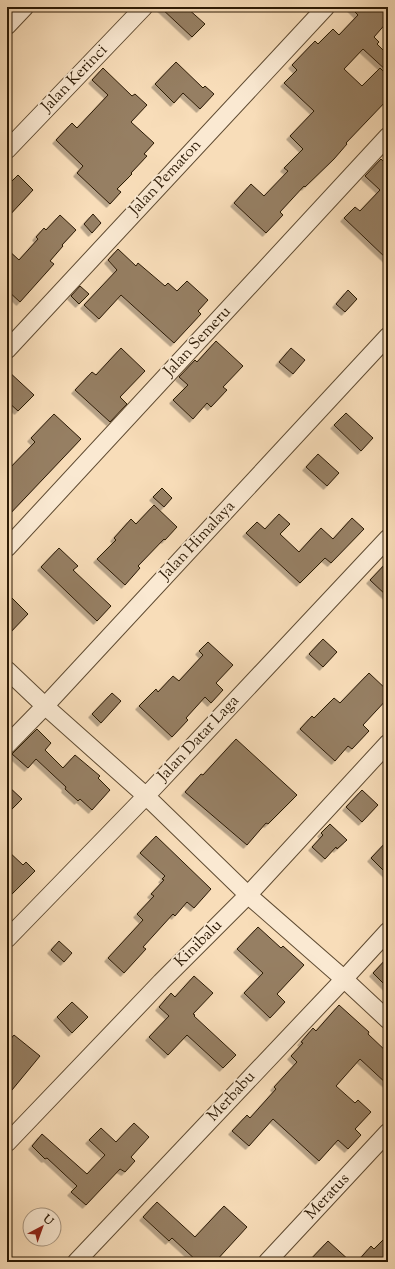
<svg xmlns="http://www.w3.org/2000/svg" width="395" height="1269" viewBox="0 0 395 1269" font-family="'Sorts Mill Goudy',serif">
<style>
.building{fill:#967f63;stroke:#2c1a05;filter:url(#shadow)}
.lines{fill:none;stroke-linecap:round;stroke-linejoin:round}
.street-casing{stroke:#5f4b32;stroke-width:19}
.street{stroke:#fae9d2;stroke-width:17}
.labels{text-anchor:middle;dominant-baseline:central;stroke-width:3.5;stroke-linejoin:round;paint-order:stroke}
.street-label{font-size:16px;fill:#2c1a05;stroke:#fae9d2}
</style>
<defs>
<filter id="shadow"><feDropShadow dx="-3.5" dy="3.5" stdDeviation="0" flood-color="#0004"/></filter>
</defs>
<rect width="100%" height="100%" fill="#f8ddb9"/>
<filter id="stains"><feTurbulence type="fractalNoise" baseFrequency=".005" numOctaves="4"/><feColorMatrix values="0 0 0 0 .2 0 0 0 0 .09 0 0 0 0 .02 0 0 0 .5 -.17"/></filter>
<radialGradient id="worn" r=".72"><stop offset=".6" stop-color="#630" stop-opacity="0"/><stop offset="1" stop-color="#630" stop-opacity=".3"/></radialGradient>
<path class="building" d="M160,7H186L205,24L192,37Z
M350,7H388V21L374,37L379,42L377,44L388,55V72L363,49L344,69L362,86L380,68L388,76V99L346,143L347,144L334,159L305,187L304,186L280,212L283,215L266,233L234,203L251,184L264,196L288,171L284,168L303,149L290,136L314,111L284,83L297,70L292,65L315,41L318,44L333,29L339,35L358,15Z
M176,62L203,88L205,86L214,94L200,109L183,93L174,103L155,84Z
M103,68L132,96L135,94L147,105L131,122L154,143L144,154L147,156L131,173L132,174L117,189L121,192L110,204L77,173L83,166L56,140L72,123L77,128L108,95L92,80Z
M381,159L388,166V260L344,218L355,207L360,211L380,190L365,176Z
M18,175L33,190L7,218V186Z
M93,214L101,223L92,233L84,224Z
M60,215L76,230L62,245L63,246L50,261L54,264L20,302L7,290V249L19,260L38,239L36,237L44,228L46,230Z
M118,249L136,266L138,263L165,286L168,283L177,291L187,281L208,300L198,311L201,314L174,343L121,295L99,319L84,305L117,270L108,260Z
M80,286L89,294L79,304L71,296Z
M348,290L357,299L345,312L336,304Z
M216,341L243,366L223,387L227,390L211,407L207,403L193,419L173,400L188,385L179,377L195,360L197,362Z
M121,348L145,371L120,397L127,404L110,422L75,390L92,372L96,375Z
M291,348L305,360L293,374L279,362Z
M7,370L34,395L18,411L7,401Z
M346,413L373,438L361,451L334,425Z
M54,414L81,439L7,517V471L35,442L31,438Z
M318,454L339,473L327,486L306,467Z
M162,488L172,498L164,507L153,497Z
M154,505L177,527L165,540L164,539L138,566L140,568L125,585L97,559L116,540L114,538L131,519L136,524Z
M279,514L290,524L280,534L299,552L321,528L333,539L352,518L364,529L331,563L325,558L300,583L246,533L257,522L265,529Z
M59,548L78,566L73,570L111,606L97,621L41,567Z
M388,561V597L370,580Z
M7,593L28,614L7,636Z
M323,639L337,652L323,667L309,654Z
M208,642L233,665L216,683L223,690L211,703L205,697L186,718L188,720L172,737L139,706L156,689L158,692L173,676L179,681L203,655L199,651Z
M369,673L388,691V698L363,725L369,731L352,749L348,746L335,761L300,729L312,716L314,718L334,698L340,703Z
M112,693L121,701L101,723L92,714Z
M37,729L51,743L45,750L63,768L75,755L100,776L98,778L110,790L92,810L80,799L78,801L65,789L66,787L36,759L28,768L12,754Z
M236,739L297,795L268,824L266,823L247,845L185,792L201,774L203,775Z
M7,785L22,799L7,814Z
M362,790L378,805L362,822L346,807Z
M330,824L347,840L337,849L336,847L325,859L312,847L323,835L321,833Z
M156,836L211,889L194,908L187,902L175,916L173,914L143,947L146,949L124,973L108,958L143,920L137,914L154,896L151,894L164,880L162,879L165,876L140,853Z
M388,840V875L371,858Z
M7,850L23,865L26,862L35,871L7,899Z
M258,927L281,948L283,946L304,965L277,994L285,1002L270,1018L244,993L263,973L237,949Z
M59,941L72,953L64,962L51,950Z
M388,957V988L373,973Z
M194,976L213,993L193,1014L195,1015L194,1016L236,1055L223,1068L187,1035L168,1055L149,1037L169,1016L159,1007L171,993L175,997Z
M72,1002L88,1017L72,1033L57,1017Z
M339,1005L369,1032L368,1034L388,1053V1085L360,1059L336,1086L355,1103L358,1100L371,1112L355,1129L361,1135L348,1149L338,1140L319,1161L273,1119L249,1146L232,1131L247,1115L250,1118L276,1089L274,1087L297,1062L291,1056L303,1043L301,1042L313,1028L316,1031Z
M14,1035L40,1056L7,1096V1043Z
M134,1123L149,1137L131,1157L135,1161L125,1172L120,1169L86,1205L71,1192L77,1186L47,1158L45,1159L32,1146L42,1134L87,1174L105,1155L89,1140L101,1128L116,1142Z
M157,1202L195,1237L224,1206L247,1227L215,1262H198L172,1238L169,1241L143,1217Z
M388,1235V1262H357L371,1246L374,1249Z
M328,1241L351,1262H308Z"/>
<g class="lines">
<defs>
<path id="street" d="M7,26L25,7
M7,150L144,7
M7,350L326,7
M7,548L388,136
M7,670L45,706L146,796L248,895L344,979L388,1020
M7,745L45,706L388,336
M7,939L146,796L388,538
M7,1143L161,982L248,895L388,743
M76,1262L344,979L388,931
M267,1262L388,1132"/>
</defs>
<use href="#street" class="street-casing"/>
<use href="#street" class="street"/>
</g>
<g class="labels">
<g class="street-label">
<text transform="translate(75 79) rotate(-46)">Jalan Kerinci</text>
<text transform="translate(166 178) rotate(-47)">Jalan Pematon</text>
<text transform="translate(198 342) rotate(-47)">Jalan Semeru</text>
<text transform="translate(198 541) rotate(-47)">Jalan Himalaya</text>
<text transform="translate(199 739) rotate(-47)">Jalan Datar Laga</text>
<text transform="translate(199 944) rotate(-45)">Kinibalu</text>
<text transform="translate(232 1097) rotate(-47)">Merbabu</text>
<text transform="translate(328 1197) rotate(-47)">Meratus</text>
</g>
</g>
<rect width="395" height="1269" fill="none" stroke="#f8ddb9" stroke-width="24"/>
<rect x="8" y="8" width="379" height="1253" fill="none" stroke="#2c1a05" stroke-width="2"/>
<rect x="12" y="12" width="371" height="1245" fill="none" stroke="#2c1a05"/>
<g transform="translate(42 1227) rotate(41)"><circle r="19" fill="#fae9d2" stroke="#a89680"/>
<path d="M0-3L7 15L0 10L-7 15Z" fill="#8f2418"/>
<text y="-6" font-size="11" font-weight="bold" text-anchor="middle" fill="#2c1a05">U</text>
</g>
<rect width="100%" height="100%" filter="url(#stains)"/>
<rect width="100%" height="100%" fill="url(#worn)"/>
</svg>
